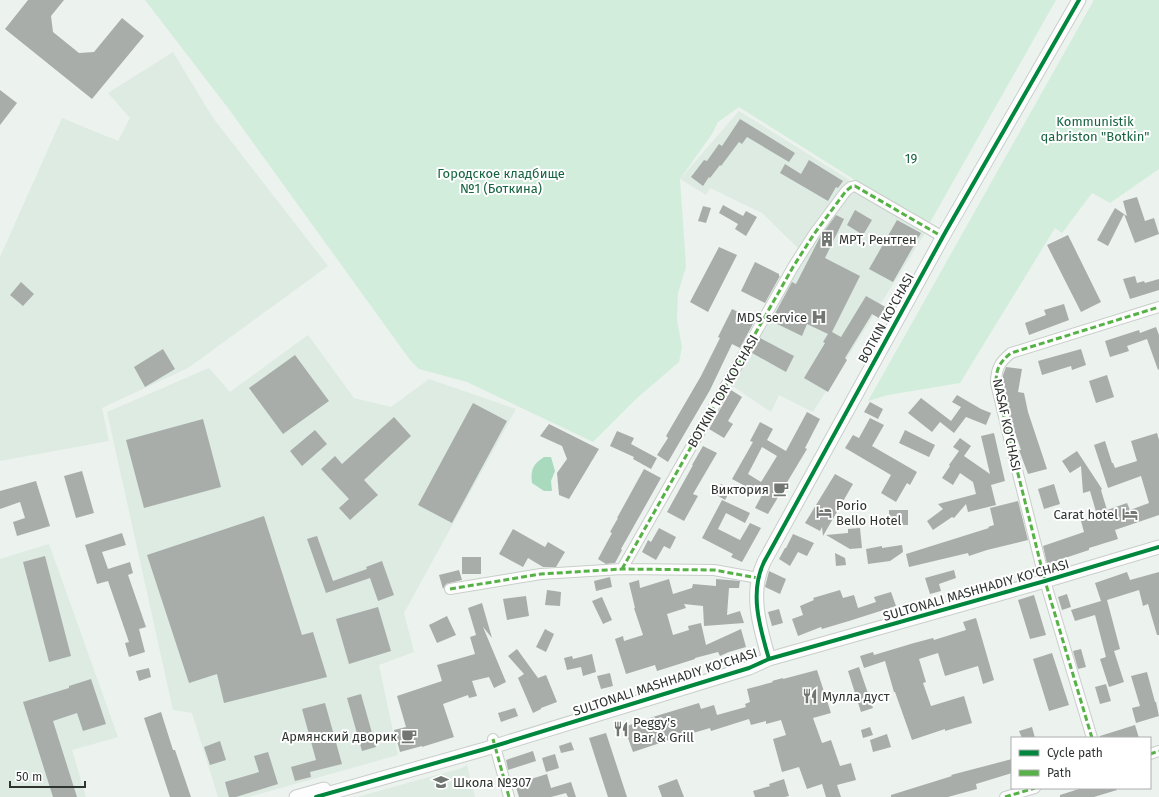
<svg xmlns="http://www.w3.org/2000/svg" width="1159" height="797" viewBox="0 0 1159 797" font-family="'Fira Sans',sans-serif">
<style>
.built{fill:#ddebe2}
.green{fill:#d2eddc}
.water{fill:#a9dabd}
.building{fill:#a8adaa;fill-rule:evenodd}
.lines{fill:none;stroke-linecap:round;stroke-linejoin:round}
.street-casing{stroke:#c9cecb;stroke-width:12}
.secondary-casing{stroke:#c9cecb;stroke-width:15}
.street{stroke:#fcfdfc;stroke-width:10}
.secondary{stroke:#fcfdfc;stroke-width:13}
.quiet{stroke:#56b246;stroke-width:3;stroke-dasharray:6 3;stroke-linecap:butt}
.cycleway-casing{stroke:#fff;stroke-width:6}
.cycleway{stroke:#00873e;stroke-width:4}
.labels{text-anchor:middle;dominant-baseline:central;stroke-width:4;stroke-linejoin:round;paint-order:stroke}
.park-label{font-size:13px;fill:#166440;stroke:#fff}
.poi-label{font-size:13px;fill:#2f3431;stroke:#fff;text-anchor:start}
.street-label{font-size:13px;fill:#2f3431;stroke:#fff}
</style>
<rect width="100%" height="100%" fill="#ecf2ee"/>
<path class="built" d="M173,52L213,118L328,266L188,368L102,408L109,441L0,461V257L62,118L118,141L130,118L108,93Z
M739,111L848,179L855,186L927,230L813,412L779,395L771,412L731,385L798,248L762,213L710,188L706,195L680,179Z
M308,335L354,398L391,407L429,379L516,409L404,613L414,652L379,665L398,755L249,797H218L192,713L173,710L107,412L209,368L230,392Z
M49,544L118,737L72,750L86,797H0V559Z
M467,765L475,797H357L462,768Z"/>
<path class="green" d="M145,0H1056L928,226L739,107L718,122L712,134L680,179L686,267L678,293L677,320L682,347L679,362L637,398L593,442L467,382L419,369L410,360L228,108Z
M1094,0H1159V169L1110,203L1092,193L1062,233L1055,228L960,383L888,395L868,401Z"/>
<path class="water" d="M544,457H551L555,471L551,481L552,491H544L532,483C531,470 532,465 544,457Z"/>
<path class="building" d="M28,0H64L51,16L53,32L79,53L94,52L122,18L144,36L92,99L5,29Z
M0,90L17,103L0,125Z
M740,119L795,153L789,162L747,137L742,144L739,142L721,166L720,165L710,178L709,177L703,186L691,177L704,160L707,161L719,144L722,146Z
M809,160L843,181L838,188L836,187L828,201L780,173L785,164L801,174Z
M1137,197L1145,221L1154,218L1159,234L1135,243L1124,214L1108,246L1097,240L1115,208L1127,216L1123,201Z
M723,205L743,216L746,211L757,217L746,236L735,229L738,224L719,213Z
M703,206L711,208L706,223L698,221Z
M855,210L872,220L863,235L847,225Z
M836,215L844,219L825,258L860,276L832,332L841,337L866,296L889,309L882,320L872,314L845,358L847,360L828,392L804,378L825,343L823,342L828,334L807,324L802,336L771,321L792,282L796,284L820,237Z
M897,220L921,233L893,282L869,269Z
M1068,235L1101,302L1081,312L1047,245Z
M719,247L737,255L708,312L690,302Z
M755,262L779,274V276H780L765,303L741,291Z
M1135,276L1137,283L1144,281L1145,283L1159,279V290L1130,299L1123,279Z
M21,282L34,294L23,306L10,295Z
M1064,304L1069,320L1029,335L1025,323L1046,315L1044,310Z
M732,309L755,320L740,348L732,344L710,390L668,462L657,455L668,438L666,436L701,376L720,338L718,337Z
M1156,327L1159,335V369L1158,370L1147,339L1127,346L1129,351L1110,357L1105,341L1139,330L1140,333Z
M760,338L794,356L786,372L752,353Z
M163,349L175,369L145,387L134,367Z
M1081,349L1086,365L1072,370L1071,366L1042,375L1038,361Z
M295,355L329,401L283,434L249,388Z
M1006,367L1022,369L1018,392L1024,393L1028,412L1047,469L1028,474L1019,450H1021L1012,424L1003,382V375Z
M1107,375L1114,397L1096,403L1089,381Z
M731,390L742,397L728,421L733,424L724,438L709,429Z
M957,395L981,409L991,413L986,425L966,417L954,433L940,422L932,432L908,413L921,398L951,421L961,407L952,402Z
M870,402L883,409L878,419L864,412Z
M473,403L507,421L452,523L418,505Z
M807,412L820,419L805,448L807,449L768,514L755,508L762,495L732,479L753,442L750,441L760,422L773,429L767,440L786,451ZM762,447L777,456L761,482L748,474Z
M394,417L411,436L364,480L378,495L350,520L339,508L349,499L321,469L335,456L342,464Z
M870,418L884,425L872,446L917,472L910,485L907,483L896,502L881,493L891,475L845,448L853,435L859,438Z
M203,419L221,487L144,508L126,440Z
M549,424L599,449L569,499L559,495L557,473L567,459L562,446L540,436Z
M315,430L327,444L302,466L290,451Z
M905,430L935,445L929,457L899,443Z
M617,431L634,438L631,444L657,458L651,469L633,459L634,457L610,446Z
M994,433L1005,481L991,485L996,505L968,512L966,504L954,518L952,517L933,530L927,521L943,509L938,504L976,494L973,482L960,473L953,485L942,478L950,466L949,465L959,451L953,447L960,438L971,446L964,456L990,474L981,436Z
M1157,433L1159,440V515L1115,530L1118,539L1089,548V550L1047,564L1043,546L1084,532L1081,521L1097,515L1090,491L1083,493L1081,466L1070,473L1062,461L1077,451L1102,489L1101,490L1107,510L1127,503L1130,510L1149,503L1141,476L1108,488L1094,445L1105,441L1112,463H1113L1115,468L1137,461L1131,441Z
M703,446L717,453L693,494L698,496L684,521L667,512L693,465H692Z
M644,469L661,478L621,549L622,550L615,563L606,564L598,559L612,533L610,532L618,518H617Z
M82,471L94,513L76,518L64,476Z
M835,474L853,484L823,536L822,527L820,531L805,523Z
M36,481L50,526L17,536L13,522L25,518L20,502L0,509V491Z
M721,484L731,489L725,500L715,494Z
M1054,484L1060,504L1044,509L1038,489Z
M722,500L750,513L745,523L726,513L718,529L740,540L750,523L761,528L742,562L731,557L733,554L702,538Z
M1018,501L1028,540L987,550L969,556L968,553L909,567L906,554L989,528L988,527L994,525L990,508Z
M889,510H908V525H889Z
M264,516L302,635L313,632L327,677L224,703L217,674L189,683L147,555Z
M659,528L676,537L670,549L664,546L656,560L642,552L648,540L651,542Z
M860,528L862,548L850,549L826,535L848,533V529Z
M513,529L545,547L548,542L565,552L556,567H543L528,558L523,567L499,554Z
M122,533L126,545L102,552L108,569L130,562L133,573L128,575L146,627L139,629L145,652L129,657L125,643L129,642L108,581L97,584L85,545Z
M793,534L814,543L807,556L798,552L790,566L779,559L785,548H786Z
M317,536L333,581L367,569L366,567L382,561L394,595L378,601L370,578L326,593L307,539Z
M902,545L903,552L890,561L868,564L866,549L882,546V548Z
M835,553L845,558L846,565L836,566Z
M45,556L71,656L49,662L23,562Z
M462,557H481V574H462Z
M459,570L462,580L446,584L443,589L439,575Z
M954,570L956,578L939,584L941,591L930,594L925,578Z
M769,571L786,579L780,594L765,587Z
M1127,572L1130,580L1159,572V635H1157L1148,604L1143,606L1139,590L1107,600L1120,649L1114,651L1124,682L1109,687L1100,659L1106,657L1095,615L1075,621L1071,610L1101,601L1095,583Z
M610,577L612,587L596,591L594,581Z
M669,579L673,594L692,588L693,584L716,586V579L740,581L739,588H729L727,615L740,611L744,623L704,626L703,606L684,604L686,608L667,614L673,635L689,630L688,626L701,623L706,645L741,629L746,647L729,652L720,656L718,652L695,658V659L657,671L655,665L626,674L615,639L623,636L624,641L643,635L634,608H635L629,583L639,580L640,588Z
M547,590L561,592L560,606L545,605Z
M840,590L843,598L854,595L858,608L876,602L874,597L891,592L896,606L849,621L822,629L821,627L798,636L792,619L803,615L800,606L814,600L813,598Z
M1067,594L1071,607L1062,610L1058,597Z
M1034,595L1046,635L1030,639L1018,600Z
M526,596L529,616L507,620L503,599Z
M602,597L612,620L603,624L592,601Z
M482,603L492,638L483,627L506,682L494,688L489,677L472,681L477,696L469,698L468,695L443,704L454,737L422,747V746L400,752L394,730L406,727L397,696L442,681L437,665L475,654L470,637L476,635L468,608Z
M378,607L391,651L349,664L336,619Z
M779,609L783,623L772,626L768,612Z
M447,616L456,635L437,643L429,625Z
M976,618L994,680L983,684L978,666L945,676L938,653L919,659L926,682L923,683L931,706L964,696L972,723L945,731V729L912,740L895,692H894L885,661L864,668L860,656L873,652L874,655L914,643L933,638L934,640L966,630L963,622Z
M545,629L554,634L546,652L536,647Z
M517,649L538,678L546,675L557,702L541,708V709L533,713L518,678L524,674L508,656Z
M1081,649L1086,667L1078,669L1073,651Z
M1052,653L1069,705L1049,711L1033,659Z
M592,654L596,672L583,676L581,667L567,670L564,658L572,656L573,659Z
M859,667L873,708L861,712L848,671Z
M149,668L151,677L139,681L136,671Z
M817,670L831,713L813,718L822,743L831,740L840,766L851,763L856,780L837,785L841,797H826L822,784L807,789L799,767L782,772L773,739L786,735L781,720L766,724V721L751,725L749,719L711,731L710,728L666,741L633,752L624,727L656,716L699,703L701,709L714,705L717,715L746,707L745,704L750,702L747,689L773,682L772,681L783,678V679Z
M1147,672L1155,702H1156L1159,716L1136,723L1132,708L1140,706L1131,676Z
M610,673L613,686L601,689L597,676Z
M91,679L106,724L83,731L77,713L53,721L77,797H53L23,702L69,688V686Z
M1106,684L1111,701L1100,704L1095,687Z
M361,694L376,747L362,751L347,698Z
M325,703L342,764L310,772L311,777L295,781L291,767L316,760L302,709Z
M515,708L518,716L501,722L498,713Z
M161,712L173,750H175L191,797H170L144,718Z
M1135,725L1139,738H1100V736Z
M870,727L873,735L863,738L861,730Z
M1032,727L1035,738H1022L1019,731Z
M606,733L627,797H608L589,738Z
M887,734L891,747L873,752L870,740Z
M220,741L226,760L210,765L204,747Z
M571,742L574,750L561,753L559,746Z
M533,751L536,761L508,770L506,760Z
M268,752L278,784L236,797H229L225,782L259,772L254,756Z
M555,754L559,768L546,772L542,758Z
M1012,759V773L976,784L977,789L948,797H891V795L952,776L951,775Z
M547,774L551,788L571,782L576,797H568L566,793L551,797H519L515,784Z
M677,779L684,797H662L658,786Z
M784,779L789,796L785,797H755L753,791L770,786L769,784Z
M1082,788H1116L1117,790L1094,797H1060V795Z"/>
<g class="lines">
<defs>
<path id="street" d="M622,569L793,267L814,234L846,191L851,187L855,186L943,237
M450,589L541,574L622,569L714,570L758,578
M1092,738L1045,581L1010,442L996,383C996,368 1000,362 1011,353L1159,307
M493,739L509,797
M1150,754L1159,751
M1005,797L1035,788"/>
<path id="secondary" d="M769,659C760,628 749,593 764,562L946,231L1079,0
M296,797L324,789
M316,797L485,749L749,668L769,659L1045,581L1159,547"/>
</defs>
<use href="#street" class="street-casing"/>
<use href="#secondary" class="secondary-casing"/>
<use href="#street" class="street"/>
<use href="#secondary" class="secondary"/>
<path class="quiet" d="M622,569L793,267L814,234L846,191L851,187L855,186L943,237
M450,589L541,574L622,569L714,570L758,578
M1092,738L1045,581L1010,442L996,383C996,368 1000,362 1011,353L1159,307
M493,739L509,797
M1150,754L1159,751
M1005,797L1035,788"/>
<defs>
<path id="cycleway" d="M769,659C760,628 749,593 764,562L946,231L1079,0
M316,797L485,749L749,668L769,659L1045,581L1159,547"/>
</defs>
<use href="#cycleway" class="cycleway-casing"/>
<use href="#cycleway" class="cycleway"/>
</g>
<defs>
<symbol id="building-bare" viewBox="-9 -9 18 18"><path d="M-4-6H4V6H1V3H-1V6H-4ZM-2.5-4.3h1.7v1.8h-1.7ZM.8-4.3h1.7v1.8H.8ZM-2.5-1h1.7V.8h-1.7ZM.8-1h1.7V.8H.8Z" fill="#717673" stroke="#fff" stroke-width="2.5" paint-order="stroke"/></symbol>
<symbol id="hospital-bare" viewBox="-9 -9 18 18"><path d="M-5-5h3v3.5h4V-5h3V5h-3V1.5h-4V5h-3Z" fill="#717673" stroke="#fff" stroke-width="2.5" paint-order="stroke"/></symbol>
<symbol id="cafe-bare" viewBox="-9 -9 18 18"><path d="M-5.5-4.5H6V0H3Q3 3.5 0 3.5H-2.5Q-5.5 3.5-5.5 0ZM3-3.2v2h1.7v-2ZM-6 4.5H4V6H-6Z" fill="#717673" stroke="#fff" stroke-width="2.5" paint-order="stroke"/></symbol>
<symbol id="hotel-bare" viewBox="-9 -9 18 18"><path d="M-6-4.5h1.5V1H6V5H4.5V3h-9V5H-6ZM-4 0a1.8 1.8 0 1 1 3.6 0ZM.5 0V-2.5h3Q6-2.5 6 0Z" fill="#717673" stroke="#fff" stroke-width="2.5" paint-order="stroke"/></symbol>
<symbol id="restaurant-bare" viewBox="-9 -9 18 18"><path d="M-5-6h1v4h1v-4h1v4h1v-4h1v5L-1.5 .5V6h-2V.5L-5-1ZM5-6V6H3V1.5H1.5Q1.5-4 5-6Z" fill="#717673" stroke="#fff" stroke-width="2.5" paint-order="stroke"/></symbol>
<symbol id="school-bare" viewBox="-9 -9 18 18"><path d="M0-5L7-2L0 1L-7-2ZM-4 1L0 2.5L4 1V4Q0 6-4 4Z" fill="#717673" stroke="#fff" stroke-width="2.5" paint-order="stroke"/></symbol>
</defs>
<g fill-rule="evenodd">
<use href="#building-bare" x="816" y="228" width="22" height="22"/>
<use href="#hospital-bare" x="808" y="306" width="22" height="22"/>
<use href="#cafe-bare" x="770" y="478" width="22" height="22"/>
<use href="#hotel-bare" x="813" y="501" width="22" height="22"/>
<use href="#hotel-bare" x="1119" y="503" width="22" height="22"/>
<use href="#restaurant-bare" x="799" y="685" width="22" height="22"/>
<use href="#restaurant-bare" x="610" y="718" width="22" height="22"/>
<use href="#cafe-bare" x="398" y="725" width="22" height="22"/>
<use href="#school-bare" x="430" y="771" width="22" height="22"/>
</g>
<g class="labels">
<g class="park-label">
<text x="1095" y="121">Kommunistik<tspan x="1095" dy="15">qabriston "Botkin"</tspan></text>
<text x="911" y="158">19</text>
<text x="501" y="173">Городское кладбище<tspan x="501" dy="15">№1 (Боткина)</tspan></text>
</g>
<g class="poi-label">
<text x="839" y="239">МРТ, Рентген</text>
<text x="807" y="317" text-anchor="end">MDS service</text>
<text x="769" y="489" text-anchor="end">Виктория</text>
<text x="836" y="505">Porio<tspan x="836" dy="15">Bello Hotel</tspan></text>
<text x="1118" y="514" text-anchor="end">Carat hotel</text>
<text x="822" y="696">Мулла дуст</text>
<text x="633" y="722">Peggy's<tspan x="633" dy="15">Bar &amp; Grill</tspan></text>
<text x="397" y="736" text-anchor="end">Армянский дворик</text>
<text x="453" y="782">Школа №307</text>
</g>
<g class="street-label">
<text transform="translate(886 318) rotate(-61)">BOTKIN KO'CHASI</text>
<text transform="translate(723 391) rotate(-60)">BOTKIN TOR KO'CHASI</text>
<text transform="translate(1007 425) rotate(78)">NASAF KO'CHASI</text>
<text transform="translate(976 590) rotate(-16)">SULTONALI MASHHADIY KO'CHASI</text>
<text transform="translate(665 682) rotate(-18)">SULTONALI MASHHADIY KO'CHASI</text>
</g>
</g>
<rect x="1011" y="737" width="140" height="52" fill="#ffffff" stroke="#acaead"/>
<rect x="1019" y="750" width="20" height="6" fill="#00873e" stroke="#acaead"/>
<text x="1047" y="757" font-size="12" fill="#2f3431">Cycle path</text>
<rect x="1019" y="770" width="20" height="6" fill="#56b246" stroke="#acaead"/>
<text x="1047" y="777" font-size="12" fill="#2f3431">Path</text>
<path d="M10 781v6h75v-6" fill="none" stroke="#2f3431" stroke-width="2"/>
<text x="16" y="781" font-size="12" fill="#2f3431" stroke="#ffffff" stroke-width="3" paint-order="stroke">50 m</text>
</svg>
